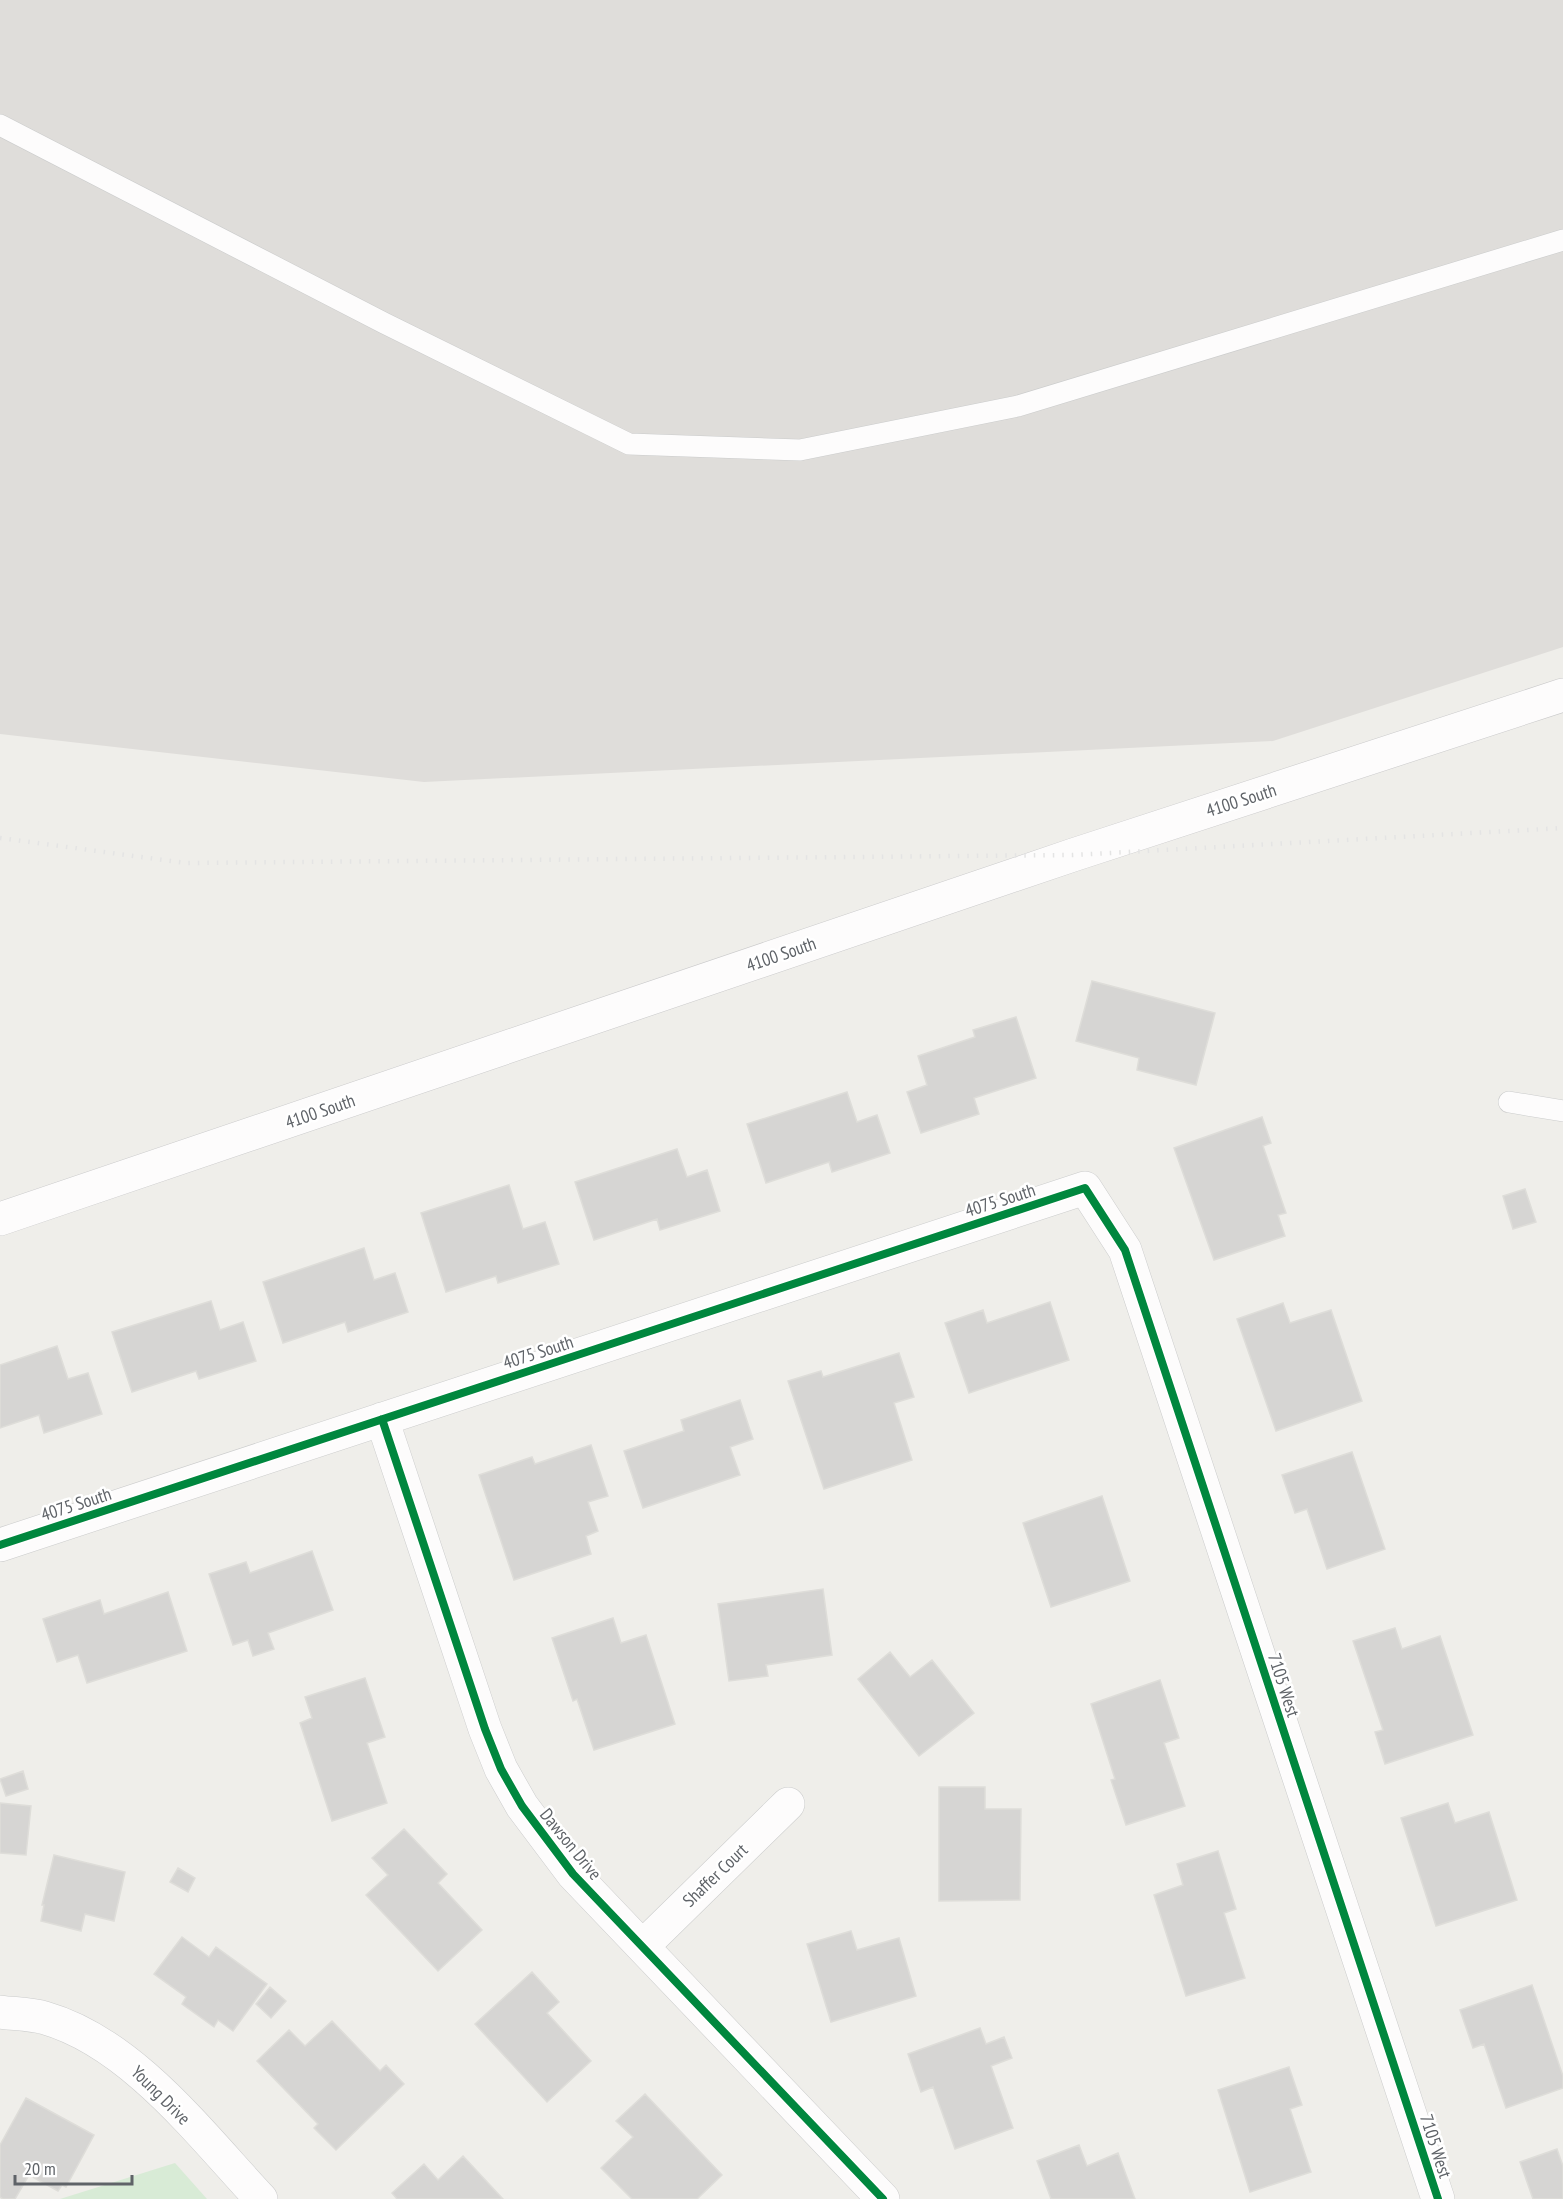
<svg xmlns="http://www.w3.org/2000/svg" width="1563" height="2199" viewBox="0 0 1563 2199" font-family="'PT Sans Narrow',sans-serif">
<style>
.industrial{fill:#dfddda}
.green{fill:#d8ebd6}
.building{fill:#d6d5d3;stroke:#deddd9;stroke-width:1.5}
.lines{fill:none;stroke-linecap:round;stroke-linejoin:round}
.service-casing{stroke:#cbcccc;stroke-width:22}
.minor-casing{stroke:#cbcccc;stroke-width:34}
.secondary-casing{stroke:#cacacb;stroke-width:34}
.service{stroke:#fdfcfc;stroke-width:21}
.minor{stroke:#fdfcfc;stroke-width:33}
.secondary{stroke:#fdfcfc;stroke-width:33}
.rail{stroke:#e4e4e4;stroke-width:4.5;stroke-dasharray:1.5 8;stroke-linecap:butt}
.cycleway-casing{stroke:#fff;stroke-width:11}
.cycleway{stroke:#00873e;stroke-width:8}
.labels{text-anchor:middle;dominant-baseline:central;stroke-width:5;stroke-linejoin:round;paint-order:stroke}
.street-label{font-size:18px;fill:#5f6368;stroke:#fff}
</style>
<rect width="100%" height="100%" fill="#efeeea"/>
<path class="industrial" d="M0,0H1563V647L1273,741L424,782L0,734Z"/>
<path class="green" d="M175,2163L207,2199H60Z"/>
<path class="building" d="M1092,981L1215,1013L1196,1085L1137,1070L1139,1058L1076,1041Z
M1016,1017L1036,1078L974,1098L979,1114L921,1133L907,1092L927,1085L918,1056L975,1037L973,1030Z
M847,1092L857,1122L877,1115L890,1153L832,1172L829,1162L766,1183L747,1124Z
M1262,1117L1271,1143L1263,1146L1286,1213L1278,1215L1285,1236L1214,1260L1174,1148Z
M677,1149L687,1177L707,1170L720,1211L660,1230L657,1219L594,1240L575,1182Z
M509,1185L523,1229L545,1222L559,1264L498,1283L496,1276L446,1292L421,1213Z
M1525,1189L1536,1222L1513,1229L1503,1196Z
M364,1248L374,1280L395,1273L408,1312L348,1332L345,1322L283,1343L263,1282Z
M211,1301L220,1330L243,1322L256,1361L199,1379L196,1371L132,1392L112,1332Z
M1050,1302L1069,1360L969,1393L945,1323L983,1310L987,1323Z
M1283,1303L1290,1323L1331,1310L1362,1401L1276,1431L1237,1319Z
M57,1346L68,1379L88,1373L102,1414L44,1433L39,1415L0,1428V1365Z
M899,1353L914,1397L894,1403L912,1460L824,1489L788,1381L821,1371L823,1377Z
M740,1400L753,1439L730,1447L740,1475L643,1508L624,1451L684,1431L681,1420Z
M591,1445L608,1496L588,1502L598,1531L586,1536L591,1554L514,1580L479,1475L532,1457L535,1464Z
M1352,1452L1385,1549L1327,1569L1307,1509L1295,1513L1282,1475Z
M1102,1496L1130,1581L1051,1607L1023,1523Z
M312,1551L333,1610L268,1633L274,1649L253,1656L248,1640L233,1645L209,1574L246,1562L250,1573Z
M823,1589L832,1655L766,1665L768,1676L729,1681L718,1604Z
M168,1592L187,1651L87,1683L78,1655L57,1662L43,1619L100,1600L104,1614Z
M613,1618L621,1643L646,1635L675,1724L594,1750L577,1699L573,1701L552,1638Z
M1395,1628L1402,1649L1440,1636L1473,1735L1385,1764L1375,1732L1383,1730L1353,1641Z
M890,1652L910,1677L932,1660L974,1713L919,1756L858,1679Z
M365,1678L385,1737L367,1743L387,1803L332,1821L300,1723L312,1718L305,1697Z
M1160,1680L1179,1738L1164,1743L1185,1806L1126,1825L1111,1780L1115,1779L1091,1704Z
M23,1771L28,1789L6,1796L0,1779Z
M939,1787H985V1809H1021L1020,1900L939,1901Z
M0,1803L31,1806L26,1855L0,1853Z
M1448,1803L1455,1823L1489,1812L1517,1900L1436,1926L1401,1818Z
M404,1829L447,1874L438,1883L482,1930L438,1971L366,1895L388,1875L372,1858Z
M1218,1851L1236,1909L1224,1913L1245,1978L1186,1996L1154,1895L1183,1885L1177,1864Z
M54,1855L125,1872L114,1921L85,1914L81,1931L41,1921L44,1905H42Z
M178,1868L195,1878L188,1892L170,1882Z
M851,1931L857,1950L899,1938L916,1996L831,2022L807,1944Z
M182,1937L209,1957L216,1947L267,1984L233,2031L218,2020L214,2027L182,2004L186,1997L154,1974Z
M532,1972L559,2002L547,2013L591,2061L547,2102L475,2024Z
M1532,1985L1563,2076V2088L1506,2108L1484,2044L1473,2048L1460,2010Z
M270,1987L286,2001L271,2018L256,2004Z
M332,2021L380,2071L386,2065L404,2084L336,2150L314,2128L318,2124L257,2061L289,2030L305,2046Z
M980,2028L986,2044L1004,2037L1012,2058L991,2066L1013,2128L955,2149L933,2087L921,2092L908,2054Z
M1289,2067L1302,2105L1290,2109L1311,2172L1250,2192L1218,2090Z
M645,2094L722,2175L697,2199H632L601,2168L633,2137L616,2121Z
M26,2098L94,2135L66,2187L62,2185L58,2191L29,2175L15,2199H3L0,2197V2145Z
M1079,2145L1087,2166L1118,2153L1135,2199H1051L1037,2161Z
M1557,2149L1563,2166V2199H1533L1520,2162Z
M463,2156L503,2199H397L392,2193L424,2164L438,2180Z"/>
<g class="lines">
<defs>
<path id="service" d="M0,125L384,323L629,444L800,450L1018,406L1563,240
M1509,1102L1563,1111"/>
<path id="minor" d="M382,1419L485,1729L501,1769L522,1806L573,1874L883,2199
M0,1545L1085,1188L1125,1250L1438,2199
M643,1946L788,1804
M0,2012C15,2014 31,2014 45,2018C132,2043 201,2135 261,2199"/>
<path id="secondary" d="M0,1219L1073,855L1563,695"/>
</defs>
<use href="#service" class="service-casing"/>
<use href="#minor" class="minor-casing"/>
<use href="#secondary" class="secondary-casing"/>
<use href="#service" class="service"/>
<use href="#minor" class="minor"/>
<use href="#secondary" class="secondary"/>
<path class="rail" d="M0,838L186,863L1073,855L1563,828"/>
<defs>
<path id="cycleway" d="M382,1419L485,1729L501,1769L522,1806L573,1874L883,2199
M0,1545L1085,1188L1125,1250L1438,2199"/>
</defs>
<use href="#cycleway" class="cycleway-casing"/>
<use href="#cycleway" class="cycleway"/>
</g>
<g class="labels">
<g class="street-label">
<text transform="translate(1241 800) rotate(-18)">4100 South</text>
<text transform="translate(781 954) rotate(-19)">4100 South</text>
<text transform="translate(320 1111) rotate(-19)">4100 South</text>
<text transform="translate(1000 1200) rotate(-18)">4075 South</text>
<text transform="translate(538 1352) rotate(-18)">4075 South</text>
<text transform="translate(76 1504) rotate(-18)">4075 South</text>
<text transform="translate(1284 1685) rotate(72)">7105 West</text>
<text transform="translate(571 1844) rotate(51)">Dawson Drive</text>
<text transform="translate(715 1875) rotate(-44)">Shaffer Court</text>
<text transform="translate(161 2095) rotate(45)">Young Drive</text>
<text transform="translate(1436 2146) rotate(72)">7105 West</text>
</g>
</g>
<path d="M15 2175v9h117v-9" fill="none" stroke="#5f6368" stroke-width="3"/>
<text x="24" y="2175" font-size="18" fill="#5f6368" stroke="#ffffff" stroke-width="4.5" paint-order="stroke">20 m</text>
</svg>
